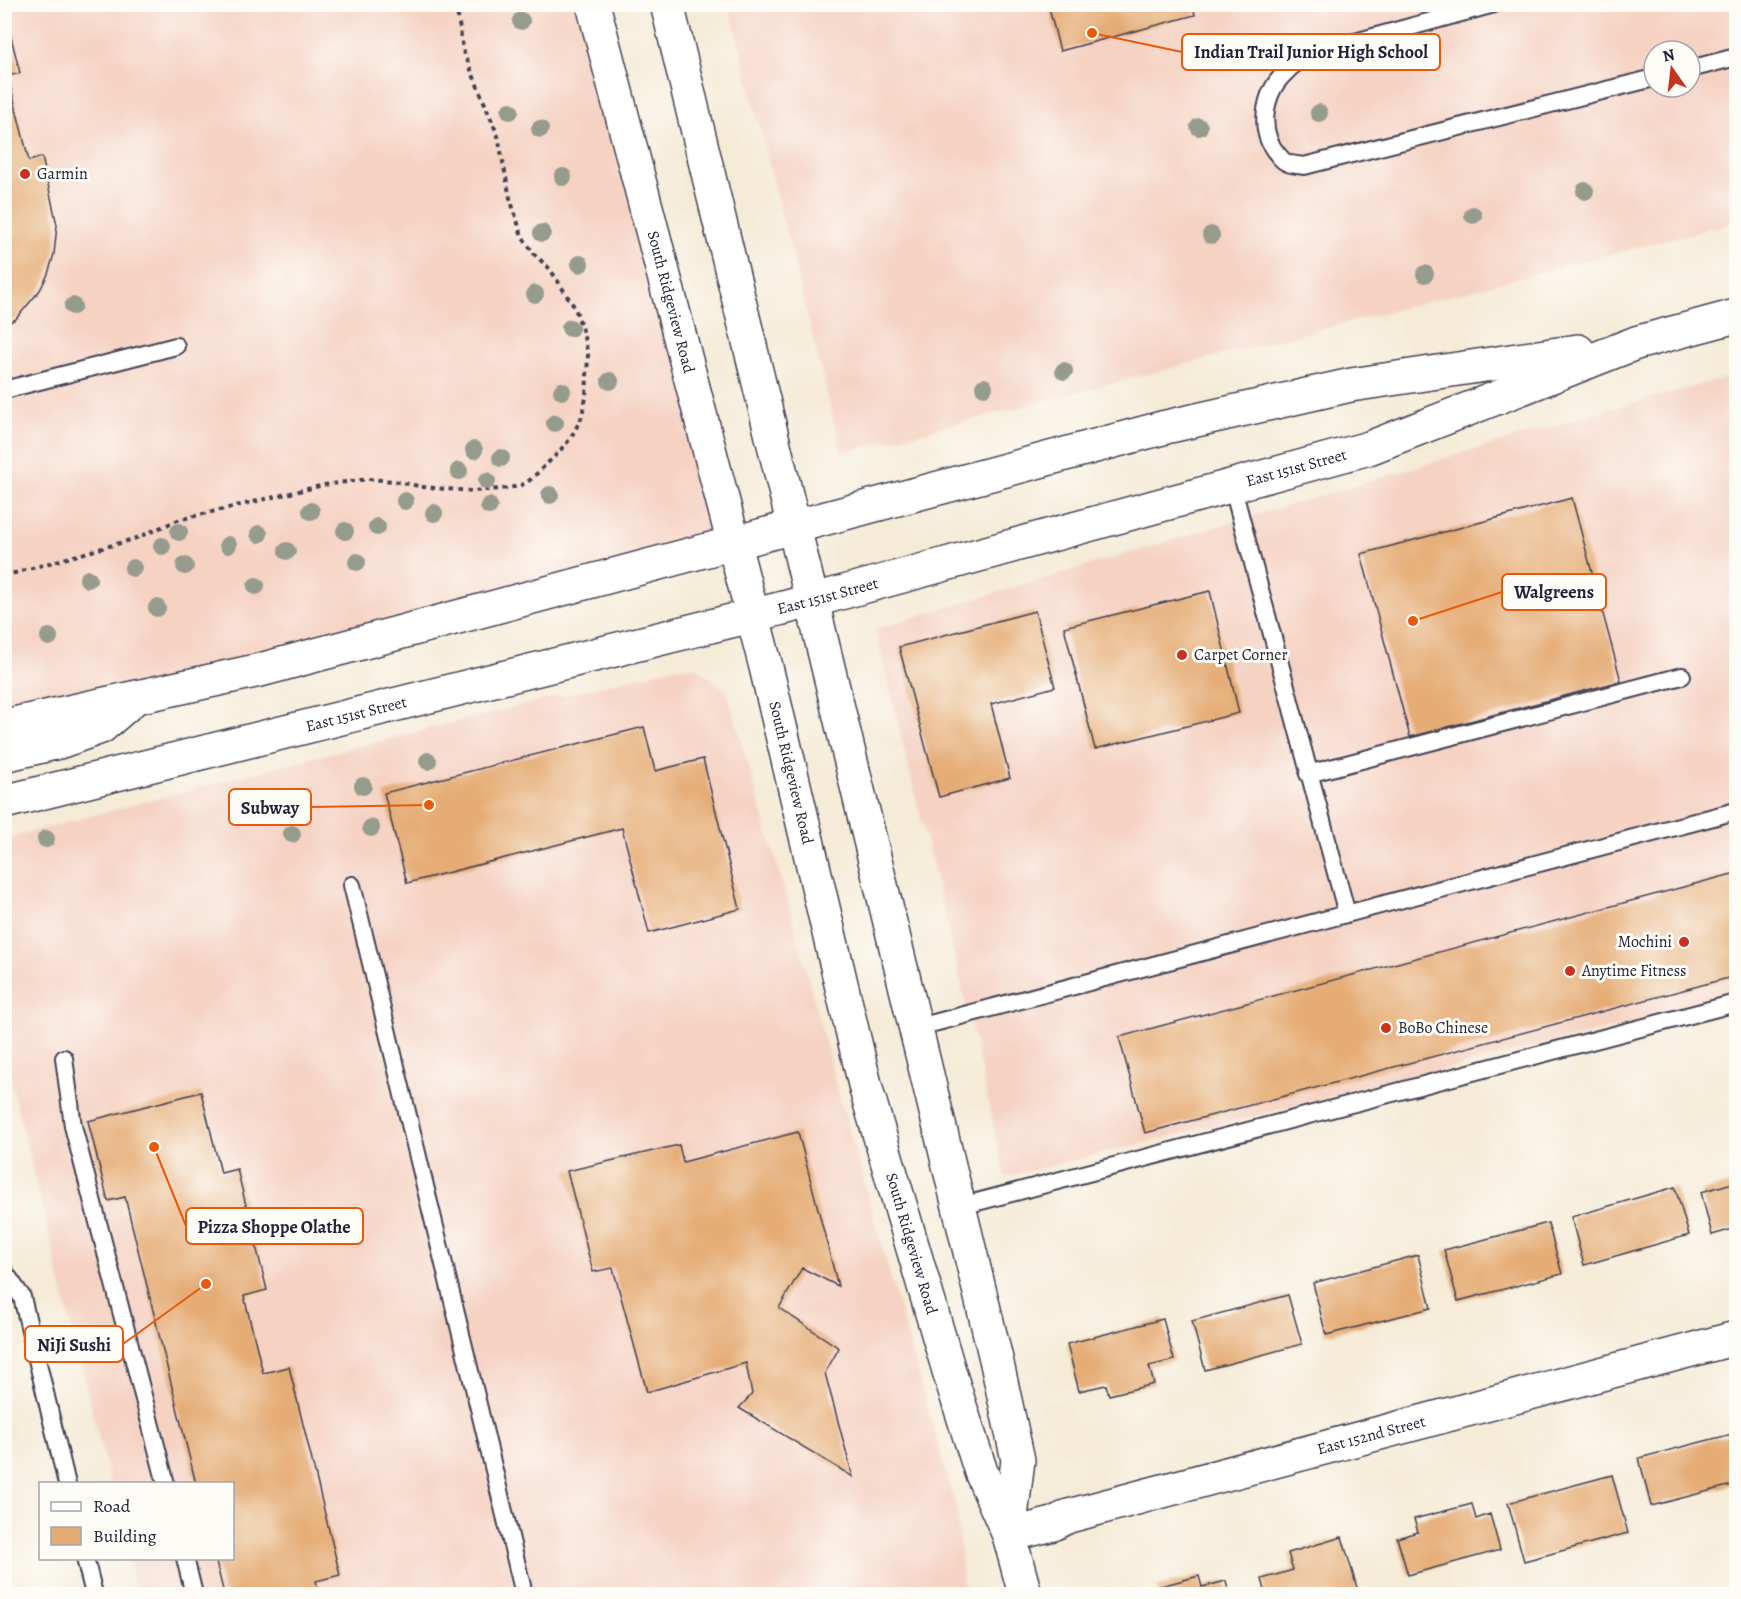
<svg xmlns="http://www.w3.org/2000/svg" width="1741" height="1599" viewBox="0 0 1741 1599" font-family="Alegreya,serif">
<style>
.built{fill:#f5d2c2;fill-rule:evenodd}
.building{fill:#e5ac75}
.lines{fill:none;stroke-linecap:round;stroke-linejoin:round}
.service-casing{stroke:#424052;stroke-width:20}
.minor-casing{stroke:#424052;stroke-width:36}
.secondary-casing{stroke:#424052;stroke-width:36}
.primary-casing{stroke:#424052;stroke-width:36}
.path{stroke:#424052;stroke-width:4;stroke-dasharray:4.5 4.5;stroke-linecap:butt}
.service{stroke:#fff;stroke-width:16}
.minor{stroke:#fff;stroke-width:33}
.secondary{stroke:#fff;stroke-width:33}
.primary{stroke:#fff;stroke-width:33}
.tree{fill:#959c8e}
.poi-dot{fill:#c8321e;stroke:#fdfcf7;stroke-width:2}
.labels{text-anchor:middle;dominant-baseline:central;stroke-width:6;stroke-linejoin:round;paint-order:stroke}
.poi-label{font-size:16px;fill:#22223b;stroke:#fdfcf7;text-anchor:start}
.street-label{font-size:16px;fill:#22223b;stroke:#fdfcf7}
.leader{fill:none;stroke:#e8590c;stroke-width:2}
.callout-dot{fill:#e8590c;stroke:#fdfcf7;stroke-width:2}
.callout{fill:#fdfcf7;stroke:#e8590c;stroke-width:2}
.callout-label{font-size:18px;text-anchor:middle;font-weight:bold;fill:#22223b}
</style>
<rect width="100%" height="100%" fill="#fdfcf7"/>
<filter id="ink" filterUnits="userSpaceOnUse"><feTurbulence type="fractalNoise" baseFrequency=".0167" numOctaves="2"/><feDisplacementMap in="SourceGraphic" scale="12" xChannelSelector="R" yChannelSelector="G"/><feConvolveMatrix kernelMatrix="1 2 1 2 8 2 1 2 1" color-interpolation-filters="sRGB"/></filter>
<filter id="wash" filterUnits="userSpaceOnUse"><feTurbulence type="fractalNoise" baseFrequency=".008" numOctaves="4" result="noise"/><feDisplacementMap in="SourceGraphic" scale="24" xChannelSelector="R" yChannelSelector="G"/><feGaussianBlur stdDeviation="1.35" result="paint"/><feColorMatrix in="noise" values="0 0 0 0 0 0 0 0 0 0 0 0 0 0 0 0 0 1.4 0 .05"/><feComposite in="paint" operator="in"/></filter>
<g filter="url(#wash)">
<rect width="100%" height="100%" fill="#f5ebd7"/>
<path class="built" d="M4,5H593L733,543L5,726Z
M729,5H1736V222L842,453ZM1654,51H1690V87H1654Z
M1736,375V998L1005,1177L968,1012L875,629L1614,408Z
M677,667H696L727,691L795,927L835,1081L957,1511L963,1580L967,1594H137L128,1559L232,1558V1484L110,1483L5,1058L4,839L319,756Z"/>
<g id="blocks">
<path class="building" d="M1048,4H1193L1195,15L1060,51Z
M8,25L20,73L8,76L29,161L42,157L57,225L54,254L48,274L40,290L16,319L4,325V26Z
M1572,498L1621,681L1410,737L1361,554Z
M1210,591L1239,713L1095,749L1064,627Z
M1035,611L1055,687L991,704L1010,778L939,797L899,647Z
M644,727L655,771L703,759L740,909L649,933L622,828L407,883L384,793Z
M1736,873V976L1145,1133L1119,1037Z
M201,1092L221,1173L237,1169L267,1290L244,1296L263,1373L289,1367L340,1575L316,1581L319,1594H224L215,1558H232V1484H196L125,1197L108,1201L88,1121Z
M798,1132L838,1286L802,1268L779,1308L839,1348L825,1373L853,1477L739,1408L752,1394L746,1363L647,1392L613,1268L593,1272L567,1171L679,1145L683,1162Z
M1736,1182V1228L1712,1235L1701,1192Z
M1675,1187L1689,1235L1584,1265L1571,1217Z
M1548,1223L1562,1274L1458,1301L1444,1250Z
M1418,1255L1431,1308L1326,1335L1313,1283Z
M1288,1295L1302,1344L1205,1370L1192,1321Z
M1163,1319L1174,1360L1149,1366L1154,1384L1109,1395L1106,1385L1079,1391L1067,1344Z
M1736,1433V1484L1651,1506L1639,1458Z
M1612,1475L1628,1533L1524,1561L1508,1503Z
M1472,1504L1476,1519L1490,1514L1500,1550L1408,1575L1397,1538L1418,1532L1414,1519Z
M1342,1537L1358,1591L1347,1594H1266L1262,1579L1293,1570L1288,1553Z
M1199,1576L1202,1587L1226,1581L1229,1594H1159L1157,1587Z"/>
</g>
</g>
<g filter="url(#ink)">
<use href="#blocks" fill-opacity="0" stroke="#424052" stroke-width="1.5"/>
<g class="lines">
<defs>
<path id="service" d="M1494,4L1326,50C1311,55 1297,60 1286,72C1263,93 1257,132 1279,156C1281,158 1283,161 1286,162C1290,165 1299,165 1304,166L1654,78
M1690,69L1736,57
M4,390L176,346
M1232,485L1347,914
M1308,774L1682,676
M352,885L524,1594
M915,1028L1736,811
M64,1058L73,1126L166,1484
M958,1207L1736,1003
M4,1271L22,1297L67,1484
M85,1558L94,1594
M185,1558L194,1594"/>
<g id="minor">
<path id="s1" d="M1009,1535L1053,1524L1069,1516L1736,1338"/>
</g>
<g id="secondary">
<path id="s2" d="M593,4L766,667L866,1089L952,1381L981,1472L1009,1535L1025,1594"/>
<path d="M667,4L996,1359L1018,1460L1009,1533"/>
</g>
<g id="primary">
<path d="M4,726L260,670L1166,427L1351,385L1578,351"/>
<path d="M4,755L59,742L101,727L130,702"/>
<path id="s3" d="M4,802L811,601L1369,448L1636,343L1736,316"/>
</g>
</defs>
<use href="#service" class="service-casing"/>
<use href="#minor" class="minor-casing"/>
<use href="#secondary" class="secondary-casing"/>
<use href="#primary" class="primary-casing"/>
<path class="path" d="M4,576L134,539L178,520L324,485L368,479L394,481L423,487L471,491L501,489L520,486L530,480L557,454L570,439L581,419L586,398L588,354L582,329L575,308L550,269L534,254L522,236L510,198L498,136L463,50L456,4"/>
<use href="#service" class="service"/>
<use href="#minor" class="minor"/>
<use href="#secondary" class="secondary"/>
<use href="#primary" class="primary"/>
</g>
<g class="tree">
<circle cx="521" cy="21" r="9"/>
<circle cx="510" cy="111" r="9"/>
<circle cx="1319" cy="113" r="9"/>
<circle cx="1199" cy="127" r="9"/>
<circle cx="540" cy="129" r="9"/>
<circle cx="563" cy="177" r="9"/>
<circle cx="1585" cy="191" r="9"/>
<circle cx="1473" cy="215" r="9"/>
<circle cx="542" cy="233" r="9"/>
<circle cx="1211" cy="235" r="9"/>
<circle cx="580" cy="264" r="9"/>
<circle cx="1425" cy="274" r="9"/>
<circle cx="535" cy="294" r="9"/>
<circle cx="73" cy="306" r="9"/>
<circle cx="570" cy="328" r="9"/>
<circle cx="1064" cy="371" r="9"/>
<circle cx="610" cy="381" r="9"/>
<circle cx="984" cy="387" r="9"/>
<circle cx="562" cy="391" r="9"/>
<circle cx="555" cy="423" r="9"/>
<circle cx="474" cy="450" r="9"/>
<circle cx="501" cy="458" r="9"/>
<circle cx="459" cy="471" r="9"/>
<circle cx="487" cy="481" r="9"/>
<circle cx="550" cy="495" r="9"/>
<circle cx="405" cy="501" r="9"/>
<circle cx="489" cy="506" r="9"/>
<circle cx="311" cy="511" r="9"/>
<circle cx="434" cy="513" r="9"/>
<circle cx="377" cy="527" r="9"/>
<circle cx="345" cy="531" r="9"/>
<circle cx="179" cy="532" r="9"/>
<circle cx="259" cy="534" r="9"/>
<circle cx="228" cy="545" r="9"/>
<circle cx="162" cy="546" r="9"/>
<circle cx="287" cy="551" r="9"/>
<circle cx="357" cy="562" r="9"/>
<circle cx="185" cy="566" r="9"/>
<circle cx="133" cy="568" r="9"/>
<circle cx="88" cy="579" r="9"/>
<circle cx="256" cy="586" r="9"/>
<circle cx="157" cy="608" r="9"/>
<circle cx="49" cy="637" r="9"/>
<circle cx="428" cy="761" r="9"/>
<circle cx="363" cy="786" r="9"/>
<circle cx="371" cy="828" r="9"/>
<circle cx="292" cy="834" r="9"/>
<circle cx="46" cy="839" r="9"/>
</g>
</g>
<g class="poi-dot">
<circle cx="25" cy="174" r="6"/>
<circle cx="1182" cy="655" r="6"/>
<circle cx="1684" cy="942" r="6"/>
<circle cx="1570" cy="971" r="6"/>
<circle cx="1386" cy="1028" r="6"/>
</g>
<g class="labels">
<g class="poi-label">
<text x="37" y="174">Garmin</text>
<text x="1194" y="655">Carpet Corner</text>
<text x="1672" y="942" text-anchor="end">Mochini</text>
<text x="1582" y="971">Anytime Fitness</text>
<text x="1398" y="1028">BoBo Chinese</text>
</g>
<g class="street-label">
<text stroke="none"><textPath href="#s2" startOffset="308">South Ridgeview Road</textPath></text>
<text stroke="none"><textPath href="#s3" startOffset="1335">East 151st Street</textPath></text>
<text stroke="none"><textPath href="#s3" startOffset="849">East 151st Street</textPath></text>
<text stroke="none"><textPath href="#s3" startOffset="363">East 151st Street</textPath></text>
<text stroke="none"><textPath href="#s2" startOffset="794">South Ridgeview Road</textPath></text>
<text stroke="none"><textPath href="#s2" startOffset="1280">South Ridgeview Road</textPath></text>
<text stroke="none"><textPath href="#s1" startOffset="376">East 152nd Street</textPath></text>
</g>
</g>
<path class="leader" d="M1092 33L1182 52M1413 621L1502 592M429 805L311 807M154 1147L186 1226M206 1284L123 1344"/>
<g class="callout-dot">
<circle cx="1092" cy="33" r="6"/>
<circle cx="1413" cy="621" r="6"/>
<circle cx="429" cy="805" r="6"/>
<circle cx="154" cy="1147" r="6"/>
<circle cx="206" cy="1284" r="6"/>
</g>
<g class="callout">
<rect x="1182" y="34" width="258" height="36" rx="6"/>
<rect x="1502" y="574" width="104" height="36" rx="6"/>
<rect x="229" y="789" width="82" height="36" rx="6"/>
<rect x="186" y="1208" width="177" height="36" rx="6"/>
<rect x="25" y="1326" width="98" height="36" rx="6"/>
</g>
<g class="callout-label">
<text x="1311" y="58">Indian Trail Junior High School</text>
<text x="1554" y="598">Walgreens</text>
<text x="270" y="814">Subway</text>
<text x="274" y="1233">Pizza Shoppe Olathe</text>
<text x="74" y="1351">NiJi Sushi</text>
</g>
<rect width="1741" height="1599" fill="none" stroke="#fdfcf7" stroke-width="24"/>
<rect x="39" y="1482" width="195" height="78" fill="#fdfcf7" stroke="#a5a5ac" stroke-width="1.5"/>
<rect x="51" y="1502" width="30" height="9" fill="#ffffff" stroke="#a5a5ac" stroke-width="1.5"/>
<text x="93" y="1512" font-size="18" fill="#22223b">Road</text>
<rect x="51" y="1527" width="30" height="18" fill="#e5ac75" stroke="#a5a5ac" stroke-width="1.5"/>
<text x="93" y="1542" font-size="18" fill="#22223b">Building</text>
<g transform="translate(1672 69) rotate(346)"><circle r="28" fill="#fdfcf7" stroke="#a5a5ac" stroke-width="1.5"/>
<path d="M0-4.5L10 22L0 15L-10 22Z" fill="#c8321e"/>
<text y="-9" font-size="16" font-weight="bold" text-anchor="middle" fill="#22223b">N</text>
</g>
</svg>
